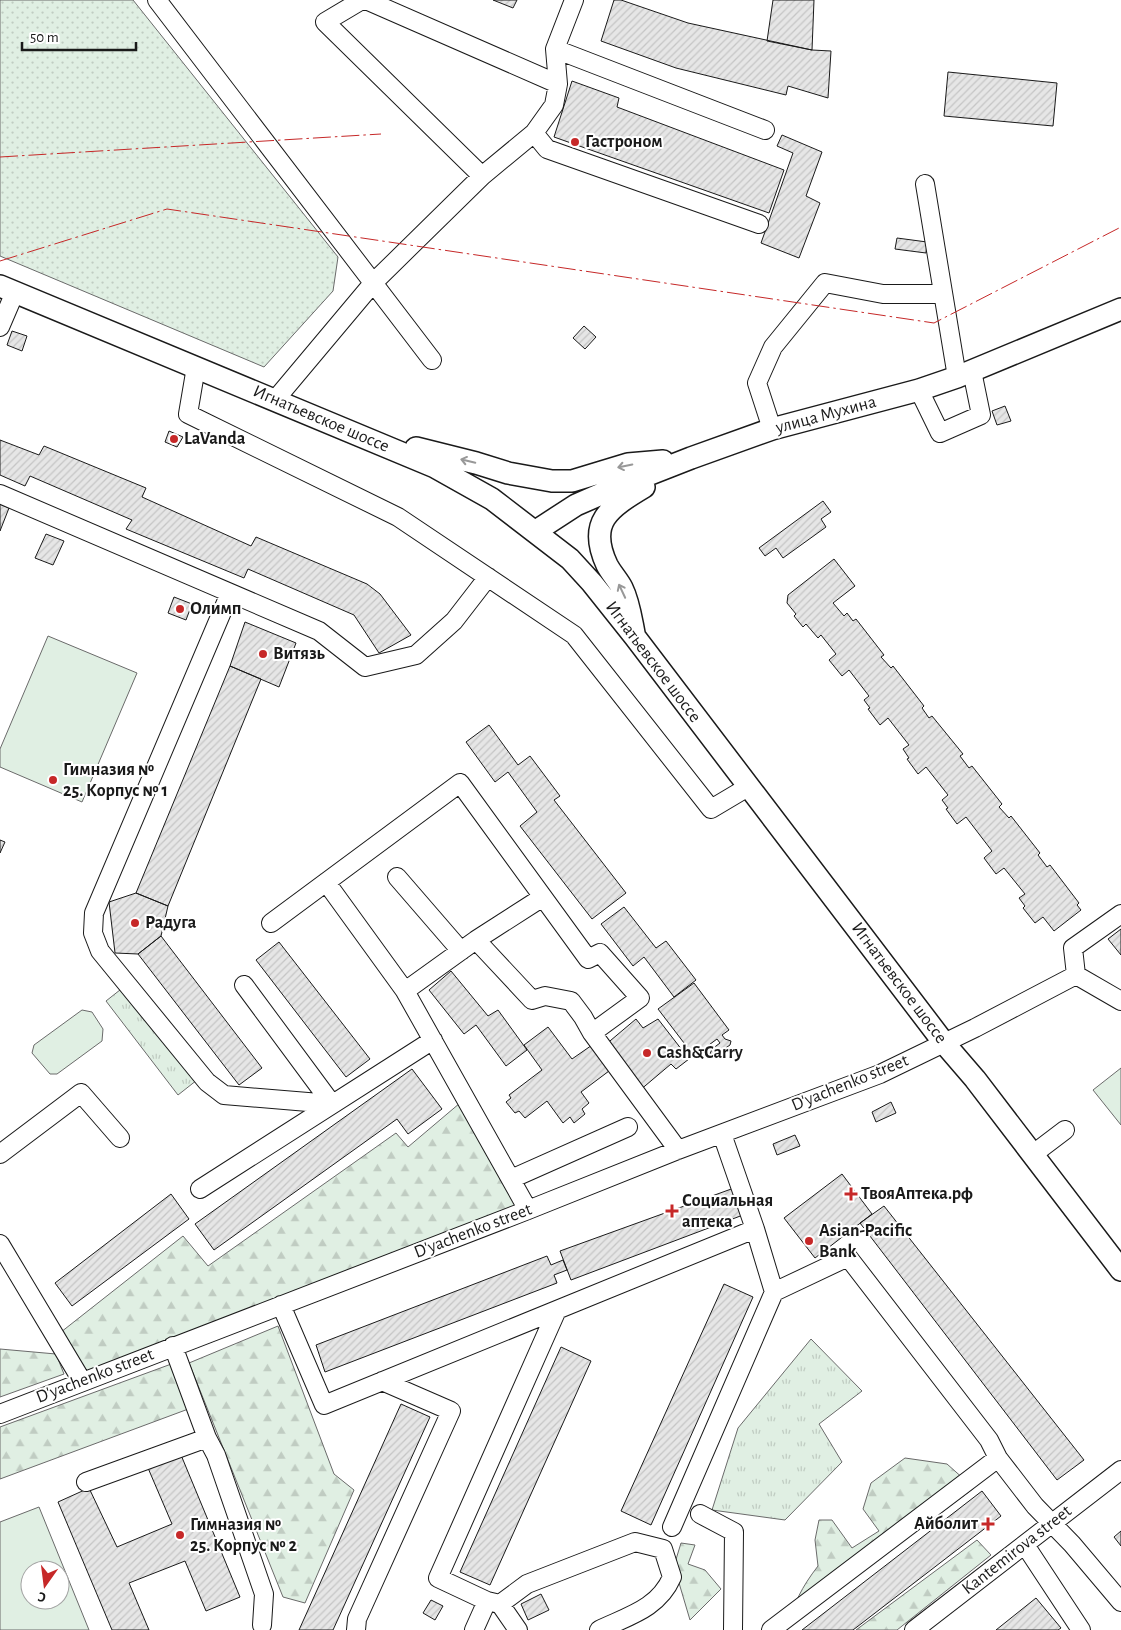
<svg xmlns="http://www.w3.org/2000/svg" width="1121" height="1630" viewBox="0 0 1121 1630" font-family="'Alegreya Sans',sans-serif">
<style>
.grass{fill:url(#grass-dots);stroke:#6a6a6a}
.forest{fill:url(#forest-firs);stroke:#6a6a6a}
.park{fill:url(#park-tufts);stroke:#6a6a6a}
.pitch{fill:#e0efe3;stroke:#6a6a6a;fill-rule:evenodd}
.building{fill:url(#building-hatch);stroke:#1a1a1a}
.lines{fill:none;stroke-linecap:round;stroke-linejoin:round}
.minor-casing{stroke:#1a1a1a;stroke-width:20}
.major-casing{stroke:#1a1a1a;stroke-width:24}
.minor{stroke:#fff;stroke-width:18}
.major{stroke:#fff;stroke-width:21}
.power{stroke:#c62828;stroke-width:1;stroke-dasharray:18 4 2.5 4;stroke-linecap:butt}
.oneway{stroke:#989898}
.poi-dot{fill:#c62828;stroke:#fff;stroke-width:2}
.labels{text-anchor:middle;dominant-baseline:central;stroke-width:4;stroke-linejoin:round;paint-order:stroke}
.poi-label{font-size:18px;font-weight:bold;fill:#1a1a1a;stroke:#fff;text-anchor:start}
.street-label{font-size:18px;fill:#1a1a1a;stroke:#fff}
</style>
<defs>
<pattern id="grass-dots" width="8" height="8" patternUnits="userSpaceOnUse" patternTransform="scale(1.25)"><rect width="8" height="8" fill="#e0efe3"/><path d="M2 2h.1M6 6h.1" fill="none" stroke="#c0ccc2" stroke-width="1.8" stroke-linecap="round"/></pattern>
<pattern id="forest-firs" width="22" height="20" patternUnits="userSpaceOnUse" patternTransform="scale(1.25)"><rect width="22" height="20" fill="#e0efe3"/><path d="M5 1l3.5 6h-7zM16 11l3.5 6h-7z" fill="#c0ccc2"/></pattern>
<pattern id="park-tufts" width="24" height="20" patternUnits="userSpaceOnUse" patternTransform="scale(1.25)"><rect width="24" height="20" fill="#e0efe3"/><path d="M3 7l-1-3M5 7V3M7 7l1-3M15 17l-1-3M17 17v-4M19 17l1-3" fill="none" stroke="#c0ccc2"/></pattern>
<pattern id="building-hatch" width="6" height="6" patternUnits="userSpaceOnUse" patternTransform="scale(1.25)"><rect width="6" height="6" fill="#e6e6e6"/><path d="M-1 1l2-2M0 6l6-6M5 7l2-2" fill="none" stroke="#c5c5c5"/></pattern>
</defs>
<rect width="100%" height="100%" fill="#fff"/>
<path class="grass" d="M0,0H133L338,257L333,291L264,367L0,256Z"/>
<path class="forest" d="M460,1103L528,1210L82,1381L56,1336L183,1236L208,1266L396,1133L408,1147Z
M278,1326L334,1474L354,1490L305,1603L283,1597L189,1363Z
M0,1349L56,1354L64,1374L0,1397Z
M174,1363L191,1408L0,1479V1427Z
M905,1458L947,1464L974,1488L786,1628C795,1602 801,1588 818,1566L815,1540L819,1520H832L852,1548L879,1531L863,1509L871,1483Z
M977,1540L991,1555L897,1630H856Z
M681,1543L695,1545L688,1564L705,1570L721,1589L690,1620L674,1566Z"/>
<path class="park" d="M125,986L197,1080L178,1095L106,1001Z
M811,1339L862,1391L819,1424L842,1462L785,1520L712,1510L738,1428Z"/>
<path class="pitch" d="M48,636L137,673L82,802L0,767V749Z
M82,1010L92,1012L103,1029L102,1041L57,1074H50L32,1053L34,1045Z
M1121,1068V1125L1093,1090Z
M39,1507L89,1630H0V1522ZM30,1570H60V1600H30Z"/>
<path class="building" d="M493,0H517L513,8Z
M614,0H621L688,23L812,50L831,51L828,98L788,86L786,95L676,68L601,41Z
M773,0H814L812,50L767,41Z
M948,72L1057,83L1053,126L944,116Z
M572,81L619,98L617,107L784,170L769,213L554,137Z
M782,135L822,152L806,196L820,203L799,258L761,243L793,153L777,146Z
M897,238L927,242L926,253L895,249Z
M584,326L596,337L585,349L573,338Z
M12,331L27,336L22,351L7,345Z
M1005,406L1011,421L997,425L992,411Z
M169,431L183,437L177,447L165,442Z
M0,440L39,455L44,446L146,488L142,497L251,546L256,537L367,584L380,594L411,635L379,653L354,615L248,569L244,578L126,529L132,520L30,476L25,486L0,475Z
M823,501L831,512L821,519L826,527L783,558L776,548L765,556L759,548Z
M0,504L9,508L0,531Z
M46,534L64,541L53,565L35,558Z
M834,559L855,586L833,603L844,616L847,613L853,621L856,619L884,655L881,657L891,668L893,666L924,706L922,708L929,718L932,716L963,754L960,756L969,768L972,766L1002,804L999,807L1009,818L1011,816L1040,853L1038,855L1047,867L1050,865L1079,903L1077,905L1081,910L1054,931L1043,917L1035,923L1023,908L1025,906L1019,898L1025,894L1004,868L996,874L984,858L992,851L966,817L957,824L946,809L948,808L942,800L948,795L926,767L918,774L907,759L909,758L903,749L909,745L888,718L880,725L868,709L870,708L864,700L869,696L849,670L842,676L829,660L836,654L821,635L818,638L806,624L803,627L794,616L796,614L787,603L788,595Z
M174,597L192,604L186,620L168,613Z
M245,622L296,643L279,687L230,666Z
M230,666L261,679L168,906L136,893Z
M489,725L518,765L530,756L560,796L554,800L626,893L592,919L520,826L537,812L508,772L495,782L466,742Z
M0,840L5,842L0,853Z
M136,893L168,906L161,936L138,954L115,953L109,902Z
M624,907L656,948L666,941L696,980L674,997L644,957L633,966L601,924Z
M1121,929V955L1108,939Z
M161,936L262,1068L239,1085L138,954Z
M279,942L370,1059L346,1077L256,960Z
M451,971L488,1016L498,1010L527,1050L506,1066L476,1025L464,1034L429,990Z
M694,983L729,1030L722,1035L725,1039L731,1041L730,1045L715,1055L710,1054L712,1049L720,1043L717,1039L694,1056L658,1009Z
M636,1019L643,1028L658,1019L689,1059L676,1069L671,1064L639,1091L604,1046Z
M548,1027L572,1059L595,1043L613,1068L581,1092L589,1103L582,1109L585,1114L574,1123L570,1117L563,1123L547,1101L525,1118L519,1111L515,1113L506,1102L511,1098L509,1095L542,1070L524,1045Z
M412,1069L442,1109L408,1134L397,1119L214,1250L195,1224Z
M891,1102L896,1113L876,1122L872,1112Z
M795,1135L800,1146L777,1155L773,1144Z
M842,1174L872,1214L815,1258L784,1218Z
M734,1188L743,1215L571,1280L560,1251Z
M171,1194L189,1219L72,1306L55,1283Z
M884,1206L1084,1460L1057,1480L860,1223Z
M547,1256L551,1265L563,1260L567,1270L554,1275L557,1283L325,1372L316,1345Z
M724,1284L753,1297L651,1525L621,1511Z
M561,1347L591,1361L490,1585L460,1572Z
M401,1404L430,1417L333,1630H299Z
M181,1455L240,1597L206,1611L185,1561L129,1583L149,1630H112L58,1502L89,1488L117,1547L172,1524L148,1468Z
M982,1491L1001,1516L853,1630H802Z
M1121,1531V1546L1114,1537Z
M541,1594L549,1610L528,1620L521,1604Z
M1036,1598L1061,1628L1058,1630H996Z
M431,1600L443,1606L435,1620L423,1613Z"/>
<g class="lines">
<defs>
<path id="minor" d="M157,0L432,360
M362,0L325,22L482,176
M366,0L558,84
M555,49L765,130
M534,133L547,149L759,224
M925,184L957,377
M0,327L15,292
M196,367L188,414L398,517L574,635L711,809L748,787
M919,390L940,433L981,415L972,371
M275,400L374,282L482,176L534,133L554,105L558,84L555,49L574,0
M772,429L757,383L773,347L825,283L883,294H943
M0,494L319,631L365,667L416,655L454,621L488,577
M230,593L94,913L93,933L100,951L207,1082L224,1095L332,1104
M397,877L461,951
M326,882L405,991
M271,923L460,783L588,959L600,953L640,998L592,1033
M476,940L532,1000L545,996L571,1001L583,1017L592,1033L678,1150
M1076,975L1073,948L1121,914
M244,985L332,1104
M0,1154L81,1093L120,1138
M1032,1155L1065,1130
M511,1179L628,1127
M200,1189L433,1040
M528,1210L405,991L476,940L543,897
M0,1244L82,1381
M774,1292L848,1257L989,1440L998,1458
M281,1305L324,1405L755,1229
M173,1346L207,1438L216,1455L264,1594L262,1625
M0,1414L528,1210L678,1150L880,1074L975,1028L1076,975L1121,1001
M86,1482L207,1438
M700,1514L734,1532L733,1630
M672,1527L774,1292L755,1229L722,1134
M1025,1545L1081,1630
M487,1601L438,1578L557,1310
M500,1604L527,1584L635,1542L663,1549L672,1577C658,1609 628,1616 599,1630
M356,1630L357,1619L451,1411L382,1381
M474,1630L487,1601L500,1604L518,1630
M771,1630L998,1458L1035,1506L1072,1544L1121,1602
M914,1630L1121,1470"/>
<path id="major" d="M0,286L435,467L492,499L570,559L592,583L635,637L944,1043L975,1079L1121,1270
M416,448L476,463L508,473L552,481H572L628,464L663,461
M536,531L576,505L617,487L691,458L772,429L919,390L957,377L1121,309
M634,633C631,618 629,602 622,588C618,580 611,573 607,565C587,522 609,508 644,487"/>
</defs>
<use href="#minor" class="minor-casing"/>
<use href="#major" class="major-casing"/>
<use href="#minor" class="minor"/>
<use href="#major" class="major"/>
<path class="power" d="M0,157L381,134
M0,261L167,209L934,323L1121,227"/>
</g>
<defs><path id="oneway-shaft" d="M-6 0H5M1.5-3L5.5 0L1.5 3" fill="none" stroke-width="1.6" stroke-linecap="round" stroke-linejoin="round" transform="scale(1.25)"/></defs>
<g class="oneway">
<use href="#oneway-shaft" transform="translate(468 461) rotate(-167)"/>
<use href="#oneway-shaft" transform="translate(625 466) rotate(168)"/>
<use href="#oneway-shaft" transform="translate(622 591) rotate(-115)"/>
</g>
<g class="poi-dot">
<circle cx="575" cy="142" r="5"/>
<circle cx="174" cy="439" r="5"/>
<circle cx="180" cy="609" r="5"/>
<circle cx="263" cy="654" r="5"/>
<circle cx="53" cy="780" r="5"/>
<circle cx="135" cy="923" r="5"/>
<circle cx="647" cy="1053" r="5"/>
<path d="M848.5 1186.5h5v5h5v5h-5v5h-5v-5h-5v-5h5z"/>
<path d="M669.5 1203.5h5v5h5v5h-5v5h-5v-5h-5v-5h5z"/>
<circle cx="809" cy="1241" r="5"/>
<path d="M985.5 1516.5h5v5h5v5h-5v5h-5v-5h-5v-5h5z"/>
<circle cx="180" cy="1535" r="5"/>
</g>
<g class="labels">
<g class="poi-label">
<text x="585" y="142">Гастроном</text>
<text x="184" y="439">LaVanda</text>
<text x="190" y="609">Олимп</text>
<text x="273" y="654">Витязь</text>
<text x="63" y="770">Гимназия №<tspan x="63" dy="21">25. Корпус № 1</tspan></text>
<text x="145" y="923">Радуга</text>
<text x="657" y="1053">Cash&amp;Carry</text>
<text x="861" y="1194">ТвояАптека.рф</text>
<text x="682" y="1201">Социальная<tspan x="682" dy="21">аптека</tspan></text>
<text x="819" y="1231">Asian-Pacific<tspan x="819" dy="21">Bank</tspan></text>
<text x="978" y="1524" text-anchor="end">Айболит</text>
<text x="190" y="1525">Гимназия №<tspan x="190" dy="21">25. Корпус № 2</tspan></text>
</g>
<g class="street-label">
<text transform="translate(826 415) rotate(-15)">улица Мухина</text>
<text transform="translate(321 419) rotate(23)">Игнатьевское шоссе</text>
<text transform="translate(653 662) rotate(53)">Игнатьевское шоссе</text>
<text transform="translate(899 983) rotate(53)">Игнатьевское шоссе</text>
<text transform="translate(850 1083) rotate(-22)">D'yachenko street</text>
<text transform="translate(473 1231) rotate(-21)">D'yachenko street</text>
<text transform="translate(95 1376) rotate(-21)">D'yachenko street</text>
<text transform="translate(1017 1550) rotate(-38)">Kantemirova street</text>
</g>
</g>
<g transform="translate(45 1585) rotate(194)"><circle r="24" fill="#ffffff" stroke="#a3a3a3"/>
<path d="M0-4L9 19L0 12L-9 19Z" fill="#c62828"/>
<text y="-8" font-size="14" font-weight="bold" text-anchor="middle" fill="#1a1a1a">С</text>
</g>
<path d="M22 42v8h114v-8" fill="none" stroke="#1a1a1a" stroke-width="2.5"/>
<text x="30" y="42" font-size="15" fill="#1a1a1a" stroke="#ffffff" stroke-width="4" paint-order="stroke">50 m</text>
</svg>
